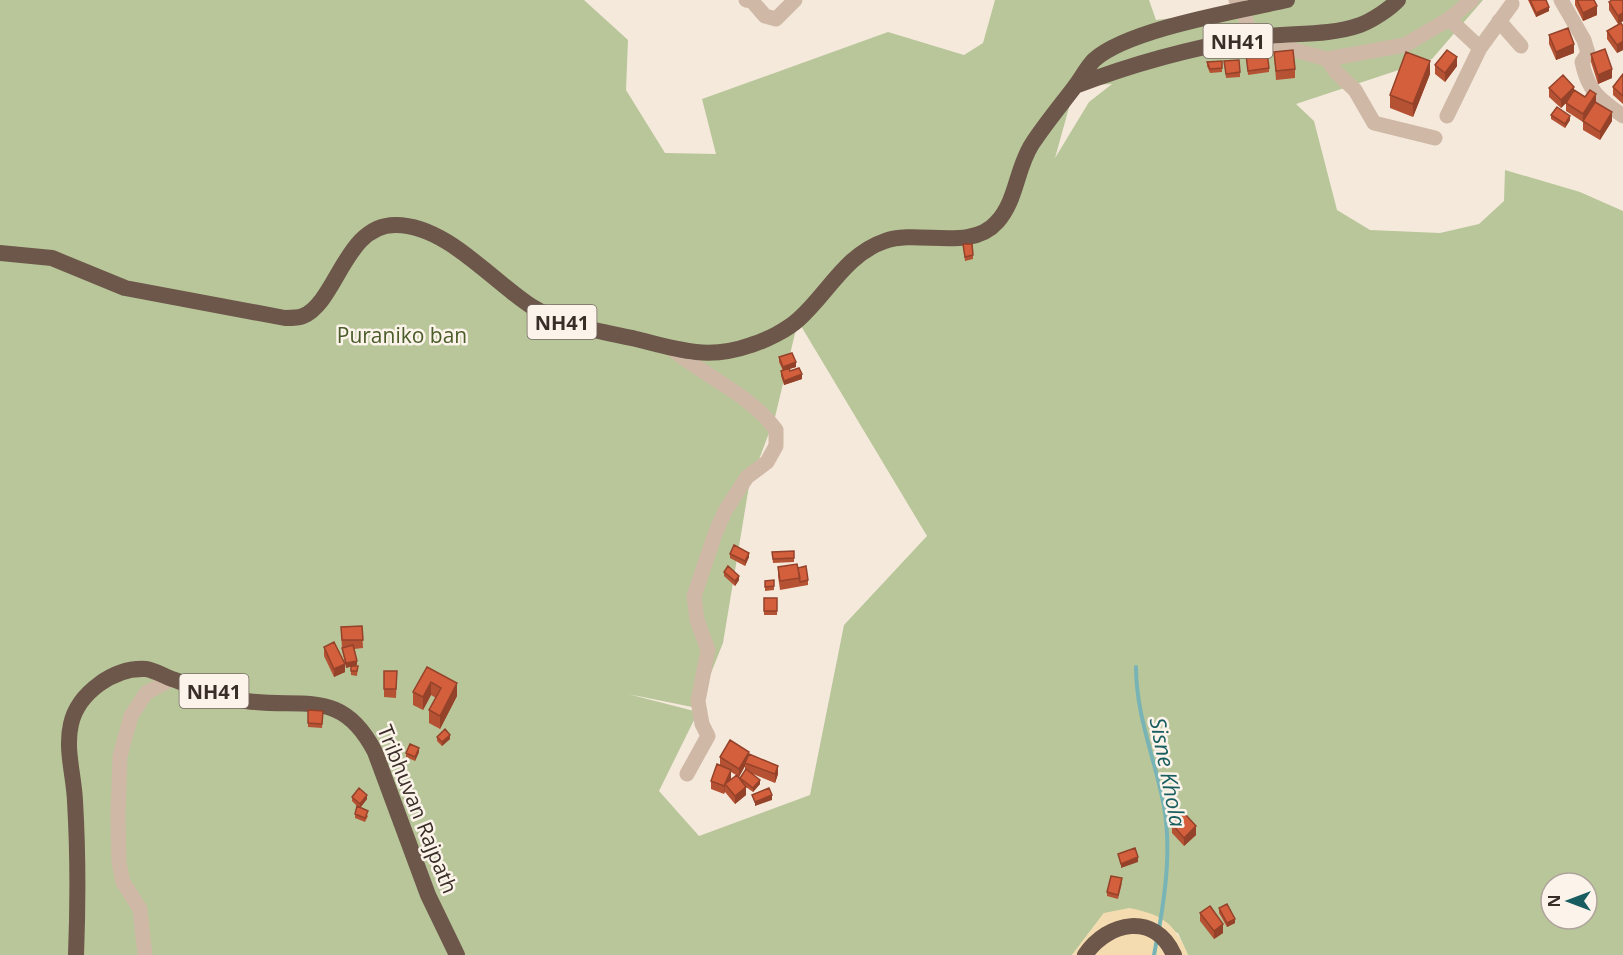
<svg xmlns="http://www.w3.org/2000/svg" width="1623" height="955" viewBox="0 0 1623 955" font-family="'Open Sans',sans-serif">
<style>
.green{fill:#b8c69a;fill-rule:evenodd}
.sand{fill:#f4dcb0}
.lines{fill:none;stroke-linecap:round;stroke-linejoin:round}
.stream{stroke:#78b4b6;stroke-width:4}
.minor{stroke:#cfb8a6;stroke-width:15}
.trunk{stroke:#6d564a;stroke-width:16}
.wall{fill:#b65234;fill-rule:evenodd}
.shaded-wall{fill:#94422a}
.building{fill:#d45f3c;stroke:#94422a;stroke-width:1.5}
.labels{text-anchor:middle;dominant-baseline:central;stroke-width:5;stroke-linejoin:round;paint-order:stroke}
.shield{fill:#fcf3ea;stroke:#746962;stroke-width:1.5}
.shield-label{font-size:20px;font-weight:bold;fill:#3a2e28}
.park-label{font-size:21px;fill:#4a5c29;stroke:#fcf3ea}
.street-label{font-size:21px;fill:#3a2e28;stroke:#fcf3ea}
.water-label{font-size:22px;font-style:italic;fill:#185e61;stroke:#fcf3ea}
</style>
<rect width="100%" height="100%" fill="#f5e9dc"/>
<path class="green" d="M0,0H584L628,40L626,90L665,153L716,154L702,99L888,32L964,55L983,43L995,0H1149L1156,20L1243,10L1275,0H1483L1432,59L1296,104L1314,121L1337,210L1370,230L1440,233L1479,224L1504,201L1505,170L1580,192L1623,211V955H1188L1178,933L1104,913L1072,955H0ZM1112,84L1089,102L1055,158L1075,86ZM798,321L927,536L844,625L810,795L699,836L659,791L698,712L628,694L697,708L723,643L749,486L775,417ZM1551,883H1587V919H1551Z"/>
<path class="sand" d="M1129,908C1164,915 1174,923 1188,955H1072L1104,913Z"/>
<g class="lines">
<path class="stream" d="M1136,667C1136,715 1155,759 1164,806C1171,847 1166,889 1159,929
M1154,955L1157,939"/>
<path class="minor" d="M746,0L752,1L765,16L776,19L795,0
M1236,0L1243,10L1251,38L1327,59L1405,45L1449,19L1472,0
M1561,0L1584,40L1588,53L1582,62C1588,91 1599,99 1623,116
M1449,19L1480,48L1512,4
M1499,21L1521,46
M1327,59L1336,72L1355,90L1374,123L1435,138
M1447,116L1480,48
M670,347C703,376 750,394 776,430V446L767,462L747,477L725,511L715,534L694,596L697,620L708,650L698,701L702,724L708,736L687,774
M145,955L140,909L123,882L119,863L118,817L120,756L131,716L146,693L172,679"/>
<path class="trunk" d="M1075,86C1132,64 1191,48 1251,38C1287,32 1326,37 1360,25C1371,21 1390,9 1398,0
M0,253L52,258L125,288L285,318C290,318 298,318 303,316C337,302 345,224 396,225C446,225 492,281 531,306C563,326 600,331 636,339C656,344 676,350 696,352C714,354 734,351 751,345C767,340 787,330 799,319C828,293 846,254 885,241C918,229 971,252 997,222C1017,200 1016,169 1032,144C1045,124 1061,105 1076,85C1082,77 1087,67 1094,60C1128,29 1239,11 1287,0
M76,955C78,904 78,852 75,801C74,776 65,749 71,724C78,693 114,667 146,669C154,670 164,676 172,679C195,687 222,697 246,701C303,709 342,687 375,752L428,895L457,955
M1085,955C1108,921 1155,912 1174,955"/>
</g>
<path class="wall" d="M1528,0H1546L1549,11L1536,17Z
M1575,0H1594L1597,15L1583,21L1575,5Z
M1623,0V21L1618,24L1609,10V2Z
M1623,26V50L1617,53L1607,39V31Z
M1549,35L1574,53L1556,60L1549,44Z
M1274,52L1295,69V78L1276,80Z
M1591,54L1612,78L1598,84L1591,62Z
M1246,55L1269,68V72L1248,75Z
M1222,61V72L1210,73L1207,66V62Z
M1224,61L1240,72V77L1226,78Z
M1435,65L1457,66L1445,82L1435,74Z
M1430,74L1413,117L1390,108V95Z
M1623,74V104L1613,95V87Z
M1549,88L1574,91L1585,97L1596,102L1612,121L1600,140L1583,130V122L1566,111V103L1561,108L1549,97Z
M1551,115L1570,120L1565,128L1551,119Z
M963,244L973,255V259L965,261Z
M779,357L796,367L789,369L790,371L802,379L784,385L781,376V371H783L779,362Z
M794,551V562L773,563L772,552Z
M730,554L749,557L745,566L730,558Z
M778,567L798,568L808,580V585L780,590L778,576Z
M724,572L739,580L735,586L724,576Z
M774,580V590L765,591V581Z
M764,598H777V615H764Z
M362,626L363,648L354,649L357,665L354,666H358L357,676L351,675V666L346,668L342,649L341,627Z
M324,647L345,672L334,677L324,656Z
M427,667L457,696L440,729L429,723V710L436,698L431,695L423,710L413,705V692Z
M384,671H397L396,698L384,697Z
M308,710L323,711L322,728L308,727Z
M437,737L450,739L442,746L437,741Z
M419,752L415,761L406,757V753Z
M749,754L778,774L775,783L753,774L760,784L753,792L746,787V795L735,804L725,792L724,794L711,789V781L720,765V757ZM745,766V770L740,779L739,777ZM731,772L736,775L730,780L731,778Z
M352,797L367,799L360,808L368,816L365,822L355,818V814L358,807L352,801Z
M1172,824L1196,835L1184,846L1172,833Z
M1122,883L1118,899L1107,896V892Z
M1219,908L1235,923L1227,927L1219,913Z
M1200,913L1223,933L1214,939L1200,921Z"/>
<path class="shaded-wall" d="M1597,6V15L1583,21V13Z
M1549,7V11L1536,17V13Z
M1623,13V21L1618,24V16Z
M1623,41V50L1617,53V45Z
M1574,44V53L1556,60V52Z
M1457,57V66L1445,82V73Z
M1430,61V74L1413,117V104Z
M1612,69V78L1598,84V75Z
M1574,87V95L1561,108V100Z
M1596,94V103L1583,122V114Z
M1612,112V121L1600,140V132Z
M1570,116V120L1565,128V124Z
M796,362V367L783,371V367Z
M802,374V379L784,385V381Z
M749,553V557L745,566V561Z
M739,576V580L735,586V581Z
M357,661V665L346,668V663Z
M345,664V672L334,677V669Z
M431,682V695L423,710V697Z
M457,683V696L440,729V716Z
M450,735V739L442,746V742Z
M419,748V752L415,761V757Z
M749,752V760L745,763V766L739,777V769Z
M778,766V774L775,783V774Z
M731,770V778L727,787L725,784L724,794V786Z
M760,780V784L753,792V788Z
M746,787V795L735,804V796Z
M367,795V799L360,808V804Z
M772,795V800L755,806V802Z
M1196,826V835L1184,846V838Z
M1138,857V862L1121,868V864Z
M1235,919V923L1227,927V923Z
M1223,924V933L1214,939V931Z"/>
<path class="building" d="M1530,0H1546L1549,7L1536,13Z
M1577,0H1594L1597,6L1583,13Z
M1612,0H1623V13L1618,16L1609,2Z
M1621,23L1623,26V41L1617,45L1607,31Z
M1568,28L1574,44L1556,52L1549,35Z
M1605,49L1612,69L1598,75L1591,54Z
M1293,50L1295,69L1276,71L1274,52Z
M1447,50L1457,57L1445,73L1435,65Z
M1267,52L1269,68L1248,71L1246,55Z
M1406,52L1430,61L1413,104L1390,95Z
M1239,60L1240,72L1226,74L1224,61Z
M1222,61V68L1210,69L1207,62Z
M1623,74V96L1613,87Z
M1563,75L1574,87L1561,100L1549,88Z
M1574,90L1585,97L1590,90L1596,94L1583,114L1566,103Z
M1595,102L1612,112L1600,132L1583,121Z
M1557,107L1570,116L1565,124L1551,115Z
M963,244H972L973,255L965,257Z
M792,353L796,362L783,367L779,357Z
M789,368L790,371L799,368L802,374L784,381L781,371Z
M734,545L749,553L745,561L730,554Z
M794,551V558L773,559L772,552Z
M797,564L800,578L780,581L778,567Z
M728,566L739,576L735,581L724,572Z
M806,566L808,580L800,582L798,568Z
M774,580V586L765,587V581Z
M764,598H777V611H764Z
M362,626L363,640H342L341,627Z
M334,642L345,664L334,669L324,647Z
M353,645L357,661L346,663L342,648Z
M351,666H358L357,671H351Z
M427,667L457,683L440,716L429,710L441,688L431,682L423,697L413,692Z
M384,671H397L396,689H384Z
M308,710L323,711L322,724L308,723Z
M445,729L450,735L442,742L437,737Z
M730,740L749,752L739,769L720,757Z
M410,744L419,748L415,757L406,753Z
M749,754L778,766L775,774L745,763Z
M717,764L731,770L724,786L711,781Z
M746,769L760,780L753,788L740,778Z
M737,775L746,787L735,796L725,784Z
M359,788L367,795L360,804L352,797Z
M769,788L772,795L755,802L752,795Z
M357,806L368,811L365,818L355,814Z
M1184,813L1196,826L1184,838L1172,824Z
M1135,848L1138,857L1121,864L1118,854Z
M1111,876L1122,878L1118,895L1107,892Z
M1227,904L1235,919L1227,923L1219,908Z
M1210,906L1223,924L1214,931L1200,913Z"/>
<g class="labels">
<g class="shield">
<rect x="1203.5" y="24" width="69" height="34" rx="4.5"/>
<rect x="527.5" y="305" width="69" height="34" rx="4.5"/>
<rect x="179.5" y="674" width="69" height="34" rx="4.5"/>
</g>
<g class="shield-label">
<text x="1238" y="41">NH41</text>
<text x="562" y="322">NH41</text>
<text x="214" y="691">NH41</text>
</g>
<g class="park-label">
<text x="402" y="335">Puraniko ban</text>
</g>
<g class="street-label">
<text transform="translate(418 809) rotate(68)">Tribhuvan Rajpath</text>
</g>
<g class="water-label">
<text transform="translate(1169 772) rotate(79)">Sisne Khola</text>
</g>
</g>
<g transform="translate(1569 901) rotate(270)"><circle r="28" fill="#fcf3ea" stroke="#aea49c" stroke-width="1.5"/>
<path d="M0-4.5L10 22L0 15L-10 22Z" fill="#185e61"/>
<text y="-9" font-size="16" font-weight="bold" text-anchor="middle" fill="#3a2e28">N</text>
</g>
</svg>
